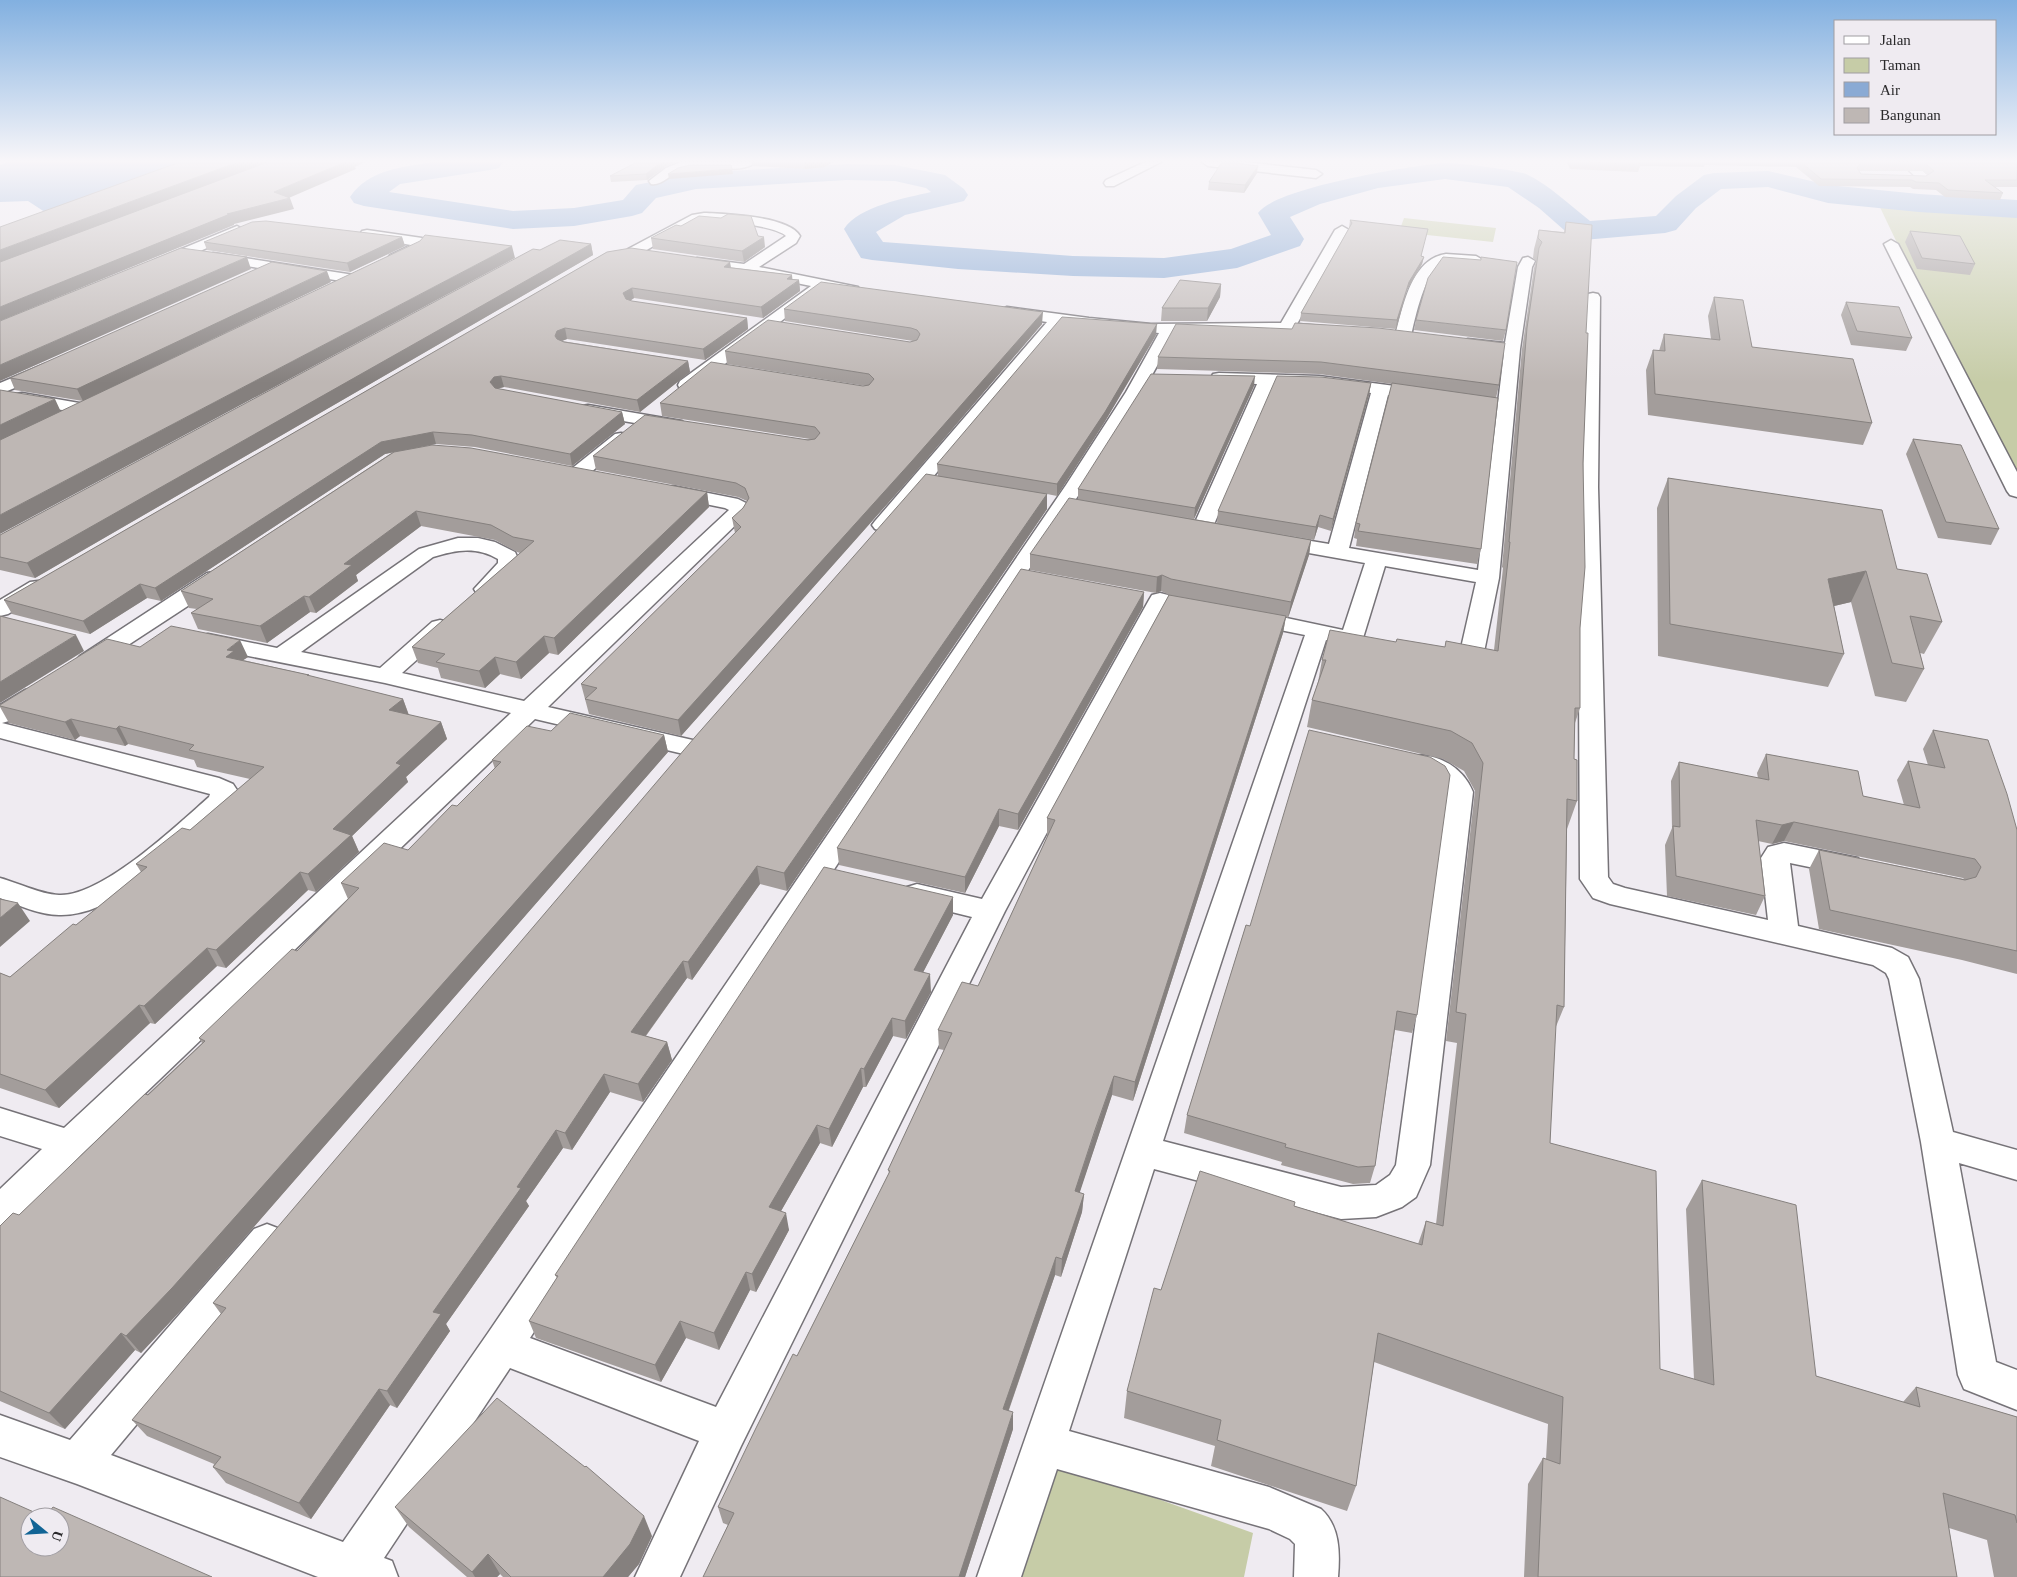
<svg xmlns="http://www.w3.org/2000/svg" width="2017" height="1577" viewBox="0 0 2017 1577" font-family="Georgia,serif">
<style>
.green{fill:#c6cca7}
.water{fill:#8aaad4}
.lines{fill:none;stroke-linecap:round;stroke-linejoin:round}
.river{fill:#8aaad4;fill-rule:evenodd}
.street-casing{stroke:#767378;stroke-width:3}
.street{fill:#fff;fill-rule:evenodd}
.wall{fill:#a39d9b;fill-rule:evenodd}
.shaded-wall{fill:#85807e}
.building{fill:#beb7b4;stroke:#85807e;fill-rule:evenodd}
</style>
<rect width="100%" height="100%" fill="#efebf1"/>
<path class="green" d="M1877,201L2017,212V494Z
M1404,218L1496,228L1493,242L1399,232Z
M1049,1460L1253,1533L1244,1577H1012Z"/>
<path class="water" d="M8,162H205L51,216L28,201L0,202V165Z"/>
<g class="lines">
<path class="river" d="M434,162H503L499,168L490,170L400,184L389,192L513,211L574,208L623,200L636,185L696,173L847,164L895,165L945,175L964,189L968,195L964,201L905,215L876,232L883,242L1073,256L1164,258L1231,249L1271,235L1258,213C1275,188 1409,166 1443,163C1455,162 1515,170 1526,174C1548,184 1571,206 1590,221L1656,216L1676,196L1704,175L1714,173L1768,171L1828,185L1919,194L2017,200V218L1919,212L1828,203L1768,187L1721,189L1696,208L1676,230L1665,233L1583,240L1572,237L1539,208L1508,187L1445,179L1378,188L1320,204L1290,217L1304,239L1300,246L1237,268L1164,278L1073,276L958,269L872,260L861,258L844,229C859,206 906,198 931,192L926,188L895,181L847,180L696,189L656,198L642,213L632,216L574,226L513,229L364,206L354,203L350,197C369,169 403,167 434,162Z"/>
<defs>
<path id="street" d="M681,162H756C739,176 703,163 682,170C671,173 662,186 651,184L649,181L666,168Z
M1145,162H1161L1114,186H1106L1104,183L1106,180Z
M1202,162H1244L1316,170L1322,174L1316,178L1208,166Z
M1900,162H1914L1926,174L1943,175L1949,179L1943,183L1919,180Z
M704,213C726,214 789,216 800,236L796,243L759,267L853,286L858,287L860,290L858,293L853,294L819,288L820,290L818,293L692,389H680L678,385L680,381L811,286L747,273L697,266L690,262L697,258L744,264L786,236C777,226 713,218 700,222C682,227 655,246 638,255L633,256L626,252L628,249L692,215Z
M237,226L244,230L242,233L165,266H155L153,263L155,260Z
M1342,226L1349,230L1297,324L1333,327L1335,330L1333,333L1174,334C1131,418 1078,497 1025,575L530,1338L716,1407L972,917L907,901L903,894L907,887L917,884L982,899L1149,600L1152,595L1160,593L1168,595L1171,600L1005,911L741,1446L680,1577H635L699,1441L510,1368L384,1558L392,1561L398,1577H318L77,1484L0,1457V1415L70,1440L254,1229L267,1224L280,1229L285,1241L280,1253L111,1455L343,1542L488,1333L1066,485L1126,392L1159,333L1062,324L889,529L882,531L875,529L872,525L875,521L1047,322L1002,315L999,312L1002,309L1007,307L1089,318L1151,324L1281,323L1335,230Z
M367,230L422,238L429,242L422,250L395,262L388,258L390,255L411,245L362,237L360,234L362,231Z
M1891,240L1898,244L2017,472V497L2010,495L2007,491L1884,244Z
M213,253L354,275L359,276L361,279L359,282L354,283L208,260L206,257Z
M1446,254L1476,256L1483,260C1475,271 1454,258 1442,263C1425,271 1415,318 1411,336L1409,339H1397L1395,336C1403,307 1411,259 1446,254Z
M1528,257L1535,261L1532,267L1520,349L1499,578L1484,652C1474,666 1452,667 1437,663L1433,658L1437,653L1456,651L1461,648L1476,582L1385,566L1363,638L1360,643L1352,645L1344,643L1342,640L1336,642L1326,640L1163,1141L1341,1187L1376,1185L1390,1175L1396,1165L1447,792C1438,769 1414,778 1404,763L1408,757C1435,750 1463,767 1473,792L1430,1165L1416,1197L1402,1207L1376,1217L1341,1219L1154,1169L1069,1431L1269,1487L1321,1509C1340,1526 1340,1553 1338,1577H1294L1295,1544L1290,1539L1269,1529L1057,1469L1021,1577H977L1305,635L1241,622L1238,617L1241,612L1249,610L1343,630L1365,563L1275,547L1268,545L1265,541L1268,537L1275,535L1329,544L1371,393L1319,386L1274,385L1212,529L1209,533L1202,535L1195,533L1192,529L1257,384L1219,383L1213,382L1211,378L1213,374L1219,373L1319,376L1433,391L1436,395L1433,399L1427,400L1388,395L1349,548L1478,570L1504,353L1468,349L1462,347L1460,344L1462,341L1468,339L1505,343L1518,267L1523,258Z
M1593,293L1598,294L1600,297L1598,487L1608,877L1613,884L1625,888L1768,920L1761,858L1768,847L1784,843L1858,858L1862,865L1858,872L1848,875L1790,863L1798,926L1892,948L1908,957L1919,979L1953,1132L2017,1150V1180L1959,1163L1996,1362L2017,1370V1410L1964,1389L1958,1375L1921,1142L1889,979L1886,973L1873,965L1610,904L1593,898L1580,879L1578,487L1586,297L1588,294Z
M45,364L51,365L53,369L51,373L0,394V383Z
M22,393L85,404L91,405L94,409L91,413L85,414L16,402L13,398L16,394Z
M588,405L676,420L682,421L685,425L682,429L676,430L582,414L579,410L582,406Z
M621,433L627,434L630,438L627,442L584,478L577,480L570,478L568,474L570,470L615,434Z
M673,486L738,499L746,503L749,512L548,707L697,741L701,747L697,753L688,755L535,719L82,1154L13,1224L0,1229V1189L42,1149L0,1136V1108L64,1128L511,713L385,683L208,648L200,646L197,641L200,636L208,634L277,648L419,549L458,538H478L495,542L515,552L520,563C510,578 497,598 477,594L474,589L498,563V559C476,546 456,550 433,557L301,652L380,668L432,622L440,620L448,622L451,627L448,632L402,673L524,701L729,510L725,508L666,496L663,492L666,488Z
M215,572L223,573L226,578L223,583L96,666L88,668L80,666L76,661L80,656L207,573Z
M38,581L46,582L49,587L46,592L8,614L0,616V600L30,582Z
M34,688L43,690L46,695L43,700L9,721L2,723L219,778L233,784L237,790L235,800L231,806C191,843 117,917 59,915C40,915 18,905 0,898V878C19,883 39,894 59,895C102,897 177,825 209,797L210,794L0,738V705L25,690Z"/>
</defs>
<use href="#street" class="street-casing"/>
<use href="#street" class="street"/>
</g>
<path class="wall" d="M752,162H833L825,167L805,169L752,166Z
M1567,162H2017V187H1995L2003,193L2000,200L1945,197L1936,190L1913,189L1910,187L1819,186L1796,167L1705,165L1704,167L1640,166L1638,172L1570,169ZM1859,171H1923L1927,175L1926,176L1861,174Z
M665,167L647,180L611,182L610,176Z
M1257,173L1244,193L1208,190L1209,182Z
M1350,220L1424,257L1422,264L1407,290L1396,329L1300,321L1301,313L1349,228Z
M1566,222L1586,333L1580,628V708L1575,723L1574,759L1577,801L1567,829L1564,1007L1555,1029L1550,1143L1660,1369L1694,1379L1686,1209L1702,1180L1816,1376L1903,1402L1916,1387L2017,1417V1577H1994L1987,1540L1949,1528L1957,1577H1524L1528,1484L1543,1458L1546,1459L1548,1424L1374,1362L1356,1486L1347,1511L1211,1466L1215,1446L1124,1418L1127,1391L1161,1290L1294,1206L1418,1244L1426,1221L1436,1224L1457,1043L1446,1041L1475,791L1464,771L1443,759L1307,727L1312,700L1318,682L1322,660L1396,642L1445,647L1494,650L1503,568L1502,567L1522,349L1534,268L1536,261L1533,258L1534,249L1539,230L1564,232Z
M1910,231L1975,264L1970,275L1917,269L1905,242Z
M758,236L765,247L744,262L653,249L651,238Z
M402,237L405,246L350,272L207,250L204,242Z
M591,244L593,255L35,578L0,570V535L540,250Z
M607,252L792,275V279L799,280L800,291L763,318L634,298L630,301L747,318L748,329L705,360L567,339L562,341L688,361L690,372L640,412L504,387L497,389L622,412L625,424L572,466L475,447L436,444L419,447L707,492L709,507L558,655L549,653L521,679L500,674L485,688L441,678L438,668L418,663L412,647L520,553L517,552L495,540L421,526L356,575L358,581L316,613L310,612L267,643L198,629L191,613L197,609L189,608L181,591L393,452L385,454L161,601L147,598L90,634L12,614L4,600Z
M331,282L83,401L15,390L10,378Z
M1221,284L1220,297L1207,321H1161L1162,308Z
M1714,297L1752,347L1872,423L1863,445L1648,415L1646,370L1653,350L1659,351L1664,334L1711,339L1708,316Z
M1846,302L1912,338L1906,351L1851,345L1841,315Z
M784,309L1042,324L913,475L681,736L589,714L581,684L735,533L732,518L743,508L747,501L738,497L596,470L593,456L810,439L662,416L660,403L866,386L727,364L725,351L910,342L913,341L785,321Z
M1416,320L1506,330L1503,341L1414,330Z
M1292,329L1499,385L1496,398L1481,549L1477,564L1356,546L1357,539L1354,538L1356,523L1392,384L1319,374L1157,369L1158,357Z
M1156,335L1104,423L1057,496L1047,494V509L787,891L760,884L692,980L687,978L646,1036L667,1042L672,1060L643,1102L610,1092L572,1150L563,1148L526,1201L529,1206L446,1324L450,1331L397,1408L390,1405L311,1519L226,1483L213,1467L214,1464L147,1436L132,1420L221,1314L213,1303L938,476L937,464Z
M1371,383L1369,395L1331,531L1318,527L1314,540L1262,531L1311,540L1309,555L1288,618L1286,617L1283,633L1133,1101L1112,1095L1094,1149L1079,1193L1084,1194L1082,1212L1061,1277L1055,1275L1009,1410L1013,1429L965,1577H703L728,1525L723,1523L718,1507L797,1356L889,1173L888,1170L944,1050L939,1049L938,1030L978,986L1047,837V818L1169,595L1161,591L1156,593L1030,570V554L1078,499V489L1254,386L1194,519L1118,506L1217,523L1218,511Z
M1913,439L1999,529L1991,545L1938,538L1906,454Z
M1668,478L1897,569L1942,622L1924,654L1920,653L1924,669L1906,702L1875,696L1851,602L1834,606L1844,654L1828,687L1658,656L1657,508Z
M1144,592L1143,607L1018,830L999,826L965,893L839,865L837,848Z
M140,647L248,657L243,660L309,675V676L403,699L409,715L441,722L447,739L406,777L408,782L352,836L359,852L316,892L308,890L226,968L217,966L155,1024L150,1023L59,1108L0,1088V973L10,977L76,925L141,872L136,864L190,830L250,779L197,767L194,760L128,744L125,746L80,736L75,740L9,723L0,707V705Z
M1933,730L2017,830V974L1962,960L1819,929L1809,869L1819,850L1964,879L1963,878L1784,841L1772,844L1758,841L1765,896L1756,915L1667,896L1665,845L1672,828L1671,781L1679,762L1758,778L1757,773L1766,754L1863,796L1904,805L1897,780L1908,761L1928,765L1923,749Z
M551,731L664,735L668,752L185,1306L141,1353L135,1350L65,1429L0,1401V1226L19,1215L202,1043L199,1038L297,951L348,899L341,883L408,850L457,806L495,769L492,760Z
M953,897V915L923,972L931,992L906,1039L893,1036L866,1087H863L832,1147L820,1143L781,1211L789,1230L756,1292L750,1290L719,1350L686,1338L661,1382L536,1338L529,1321L557,1278L555,1275Z
M1246,925L1417,1015L1412,1033L1395,1030L1375,1166L1370,1183L1353,1184L1281,1165L1282,1162L1184,1133L1187,1115Z
M395,1507L652,1536L639,1564L628,1577H503L500,1574L497,1577H467L409,1527Z"/>
<path class="shaded-wall" d="M238,162H269L0,263V250Z
M345,162H365L355,167L356,169L284,200L290,198L294,209L234,224V225L0,321V307L227,214L274,192Z
M661,162H675L665,167L647,180L646,174Z
M804,162H833L825,167L805,169Z
M1258,166L1257,173L1244,193L1245,185Z
M732,169L733,174L669,179L668,174Z
M402,237L405,246L350,272L347,263Z
M764,237L765,247L744,262L742,251Z
M591,244L593,255L35,578L27,563Z
M512,246L515,258L0,534V515Z
M247,257L251,269L0,381V365Z
M1424,257L1422,264L1407,290L1396,329L1397,320L1409,282Z
M730,262L732,273L724,267Z
M327,271L331,282L83,401L77,389Z
M792,275L793,285L799,280L800,291L763,318L761,307L787,279Z
M1221,284L1220,297L1207,321L1208,308Z
M632,288L634,298L625,304L623,293Z
M1043,312L1042,324L913,475L681,736L678,720Z
M747,318L748,329L705,360L703,349Z
M1157,324L1156,335L1104,423L1057,496V484Z
M565,328L567,339L559,342L555,336L557,331Z
M688,361L690,372L640,412L637,400Z
M501,376L504,387L496,389L493,394L490,382L494,377Z
M1255,376L1254,386L1194,519L1195,508Z
M1371,383L1369,395L1331,531L1333,519Z
M55,399L61,412L0,442V425Z
M622,412L625,424L572,466L570,454Z
M433,432L436,444L385,454L161,601L155,588L381,442Z
M707,492L709,507L558,655L554,638Z
M1047,494V509L787,891L784,873Z
M416,511L421,526L356,575L358,581L316,613L309,597L344,564Z
M1320,515L1318,527L1314,540L1316,527Z
M1311,540L1309,555L1288,618L1291,602Z
M1866,571L1851,602L1813,611L1828,579Z
M1162,575L1161,591L1156,593L1157,577Z
M140,584L147,598L90,634L83,621Z
M1144,592L1143,607L1018,830V814Z
M304,596L310,612L267,643L260,626Z
M1286,616L1283,633L1133,1101L1135,1082Z
M76,635L84,651L0,703V682Z
M544,636L549,653L521,679L516,662Z
M240,640L248,657L239,663L226,657L227,650Z
M495,657L500,674L485,688L479,671Z
M403,699L409,716L389,710Z
M71,719L80,736L75,740L65,722Z
M441,722L447,739L406,777L408,782L352,836L359,852L316,892L308,874L333,829L396,763Z
M119,726L128,744L125,746L116,729Z
M664,735L668,752L185,1306L141,1353L126,1336Z
M999,809V826L965,893V877Z
M1794,822L1784,841L1772,844L1782,825Z
M757,866L760,884L692,980L688,962Z
M300,872L308,890L226,968L216,950Z
M953,897V915L915,988L914,970Z
M18,903L30,921L0,947V918Z
M207,948L217,966L155,1024L144,1006Z
M683,961L687,978L636,1049L631,1032Z
M930,974L931,992L906,1039L905,1021Z
M139,1005L150,1023L59,1108L45,1090Z
M892,1018L893,1036L866,1087L864,1069Z
M667,1042L672,1060L643,1102L638,1084Z
M861,1068L863,1087L832,1147L829,1129Z
M604,1074L610,1092L572,1150L565,1133Z
M1114,1076L1112,1095L1074,1210L1075,1191Z
M817,1125L820,1143L773,1225L769,1207Z
M556,1130L563,1148L526,1201L529,1206L446,1324L450,1331L397,1408L387,1391L433,1312L517,1187Z
M1084,1194L1082,1212L1061,1277L1062,1259Z
M786,1213L789,1230L756,1292L752,1274Z
M1056,1257L1055,1275L1003,1426V1409Z
M746,1272L750,1290L719,1350L714,1333Z
M680,1321L686,1338L661,1382L655,1365Z
M121,1333L135,1350L65,1429L49,1413Z
M379,1389L390,1405L311,1519L299,1503Z
M1013,1412V1429L965,1577H959Z
M644,1516L652,1536L639,1564L628,1577H603Z
M488,1554L500,1574L497,1577H475L472,1572Z"/>
<path class="building" d="M180,162H238L0,250V227Z
M268,162H345L274,192L290,198L227,214H230L0,307V262Z
M637,162H661L646,174L610,176Z
M1222,162H1229L1258,166L1245,185L1209,182Z
M1589,162H1639L1640,165Z
M1801,162H2017V180H1985L2003,193L1948,190L1939,183L1916,182L1912,180L1821,179ZM1860,164H1926L1934,171L1926,176L1861,174L1857,168Z
M690,165H731L732,169L668,174L678,168Z
M728,214L751,216L758,236L764,237L742,251L651,238L676,225L681,226L699,216L721,218Z
M1350,220L1428,229L1421,256L1424,257L1409,282L1397,320L1301,313L1352,223Z
M266,221L402,237L347,263L204,242L252,222Z
M1566,222L1592,225L1586,333H1588L1583,463L1585,567L1580,628V708H1575L1574,759L1577,760V801L1567,799L1564,1007L1557,1005L1550,1143L1656,1171L1660,1369L1714,1385L1702,1180L1796,1205L1816,1376L1920,1407L1916,1387L2017,1417V1523L2015,1515L1943,1493L1957,1577H1538L1543,1458L1560,1464L1563,1397L1378,1333L1356,1486L1217,1440L1221,1420L1127,1391L1154,1288L1161,1290L1200,1171L1295,1202L1294,1206L1422,1245L1426,1221L1443,1226L1466,1014L1456,1012L1483,763L1472,743L1451,731L1312,700L1326,660H1322L1330,630L1396,642L1397,639L1445,647L1446,641L1498,651L1510,542H1509L1527,328L1539,248L1542,242L1538,238L1539,230L1565,233Z
M1910,231L1960,236L1975,264L1922,258Z
M425,235L512,246L0,515V440L420,241Z
M560,240L591,244L27,563L0,557V535L533,249L540,250Z
M181,248L247,257L0,365V321Z
M631,248L730,262L724,267L792,275L787,279L799,280L761,307L632,288L623,293L626,299L632,301L747,318L703,349L565,328L557,331L555,336L557,339L564,342L688,361L637,400L501,376L494,377L490,382L495,388L622,412L570,454L472,435L433,432L381,442L155,588L140,584L83,621L4,600L607,252Z
M1443,257L1481,260V257L1517,262L1506,330L1416,320L1428,278Z
M272,262L327,271L77,389L10,378Z
M1180,280L1221,284L1208,308H1162Z
M821,282L1043,312L912,461L678,720L585,699L597,688L581,684L741,527L732,518L743,508L749,498L745,488L736,483L593,456L645,415L808,440L815,439L820,433L815,427L660,403L711,362L863,386L869,385L874,379L869,374L725,351L768,320L910,342L917,340L920,334L917,330L911,328L784,309Z
M1714,297L1743,300L1752,347L1853,359L1872,423L1655,394L1653,350L1665,351L1664,334L1720,340Z
M1846,302L1899,307L1912,338L1857,331Z
M1062,317L1157,324L1105,412L1057,484L937,464Z
M1295,323L1378,328L1505,343L1499,385L1321,362L1158,357L1176,324L1292,329Z
M1151,374L1255,376L1195,508L1078,489Z
M1277,376L1321,377L1371,383L1333,519L1320,515L1316,527L1218,511Z
M1392,383L1498,398L1481,549L1358,531L1360,524L1356,523Z
M0,390L55,399L0,425Z
M1913,439L1961,445L1999,529L1946,522Z
M432,445L471,448L707,492L554,638L544,636L516,662L495,657L479,671L436,662L445,654L412,647L534,541L513,537L491,525L416,511L344,564L352,565L309,597L304,596L260,626L191,613L213,599L181,591L394,452Z
M926,474L1047,494L784,873L757,866L688,962L683,961L631,1032L667,1042L638,1084L604,1074L565,1133L556,1130L517,1187L521,1188L433,1312L441,1314L387,1391L379,1389L299,1503L213,1467L221,1457L132,1420L226,1308L213,1303L695,737Z
M1668,478L1882,510L1897,569L1927,574L1942,622L1910,616L1924,669L1892,663L1866,571L1828,579L1844,654L1670,624Z
M1069,498L1311,540L1291,602L1171,579L1162,575L1157,577L1030,554Z
M1021,569L1144,592L1018,814L999,809L965,877L837,848Z
M1169,595L1286,616L1135,1082L1114,1076L1095,1130L1075,1191L1084,1194L1062,1259L1056,1257L1003,1409L1013,1412L959,1577H703L734,1513L718,1507L756,1428L793,1354L797,1356L890,1171L888,1170L952,1033L938,1030L962,982L978,986L1055,820L1047,818Z
M0,616L76,635L0,682Z
M171,626L240,640L227,650L234,651L226,657L309,675H307L403,699L389,710L441,722L396,763L401,765L333,829L351,835L308,874L300,872L216,950L207,948L144,1006L139,1005L45,1090L0,1074V973L10,977L73,924L76,925L147,867L136,864L182,828L190,830L264,767L189,750L194,745L119,726L116,729L71,719L65,722L0,706V705L107,639L140,647Z
M570,713L664,735L172,1288L126,1336L121,1333L49,1413L0,1391V1226L13,1213L19,1215L145,1094L148,1095L205,1041L199,1038L292,949L297,951L359,888L341,883L384,843L408,850L452,805L457,806L501,762L492,760L527,726L551,731Z
M1309,730L1430,757L1445,766L1450,775L1417,1015L1397,1011L1375,1166L1358,1167L1285,1147L1286,1144L1187,1115L1246,925L1250,926Z
M1933,730L1988,740L2007,794L2017,830V951L1830,910L1819,850L1965,880L1976,877L1981,867L1975,859L1794,822L1782,825L1756,820L1765,896L1676,876L1673,826L1680,827L1679,762L1769,780L1766,754L1858,771L1863,796L1920,808L1908,761L1945,768Z
M824,867L953,897L914,970L930,974L905,1021L892,1018L864,1069L861,1068L829,1129L817,1125L769,1207L786,1213L752,1274L746,1272L714,1333L680,1321L655,1365L529,1321L558,1276L555,1275Z
M0,899L18,903L0,918Z
M497,1398L585,1467L586,1466L644,1516L630,1544L603,1577H511L488,1554L472,1572L395,1507Z
M0,1497L45,1517L53,1507L212,1577H0ZM30,1517H60V1547H30Z"/>
<linearGradient id="sky" x2="0" y2="1"><stop stop-color="#82b0e0"/><stop offset="0.42" stop-color="#f8f6f9"/><stop offset="1" stop-color="#f8f6f9" stop-opacity="0"/></linearGradient>
<rect width="2017" height="383" fill="url(#sky)"/>
<rect x="1834" y="20" width="162" height="115" fill="#efebf1" stroke="#a09da2"/>
<rect x="1844" y="36" width="25" height="8" fill="#ffffff" stroke="#a09da2"/>
<text x="1880" y="45" font-size="15" fill="#2a292b">Jalan</text>
<rect x="1844" y="58" width="25" height="15" fill="#c6cca7" stroke="#a09da2"/>
<text x="1880" y="70" font-size="15" fill="#2a292b">Taman</text>
<rect x="1844" y="82" width="25" height="15" fill="#8aaad4" stroke="#a09da2"/>
<text x="1880" y="95" font-size="15" fill="#2a292b">Air</text>
<rect x="1844" y="108" width="25" height="15" fill="#beb7b4" stroke="#a09da2"/>
<text x="1880" y="120" font-size="15" fill="#2a292b">Bangunan</text>
<g transform="translate(45 1532) rotate(108)"><circle r="24" fill="#efebf1" stroke="#a09da2"/>
<path d="M0-4L9 19L0 12L-9 19Z" fill="#116495"/>
<text y="-8" font-size="14" font-weight="bold" text-anchor="middle" fill="#2a292b">U</text>
</g>
</svg>
